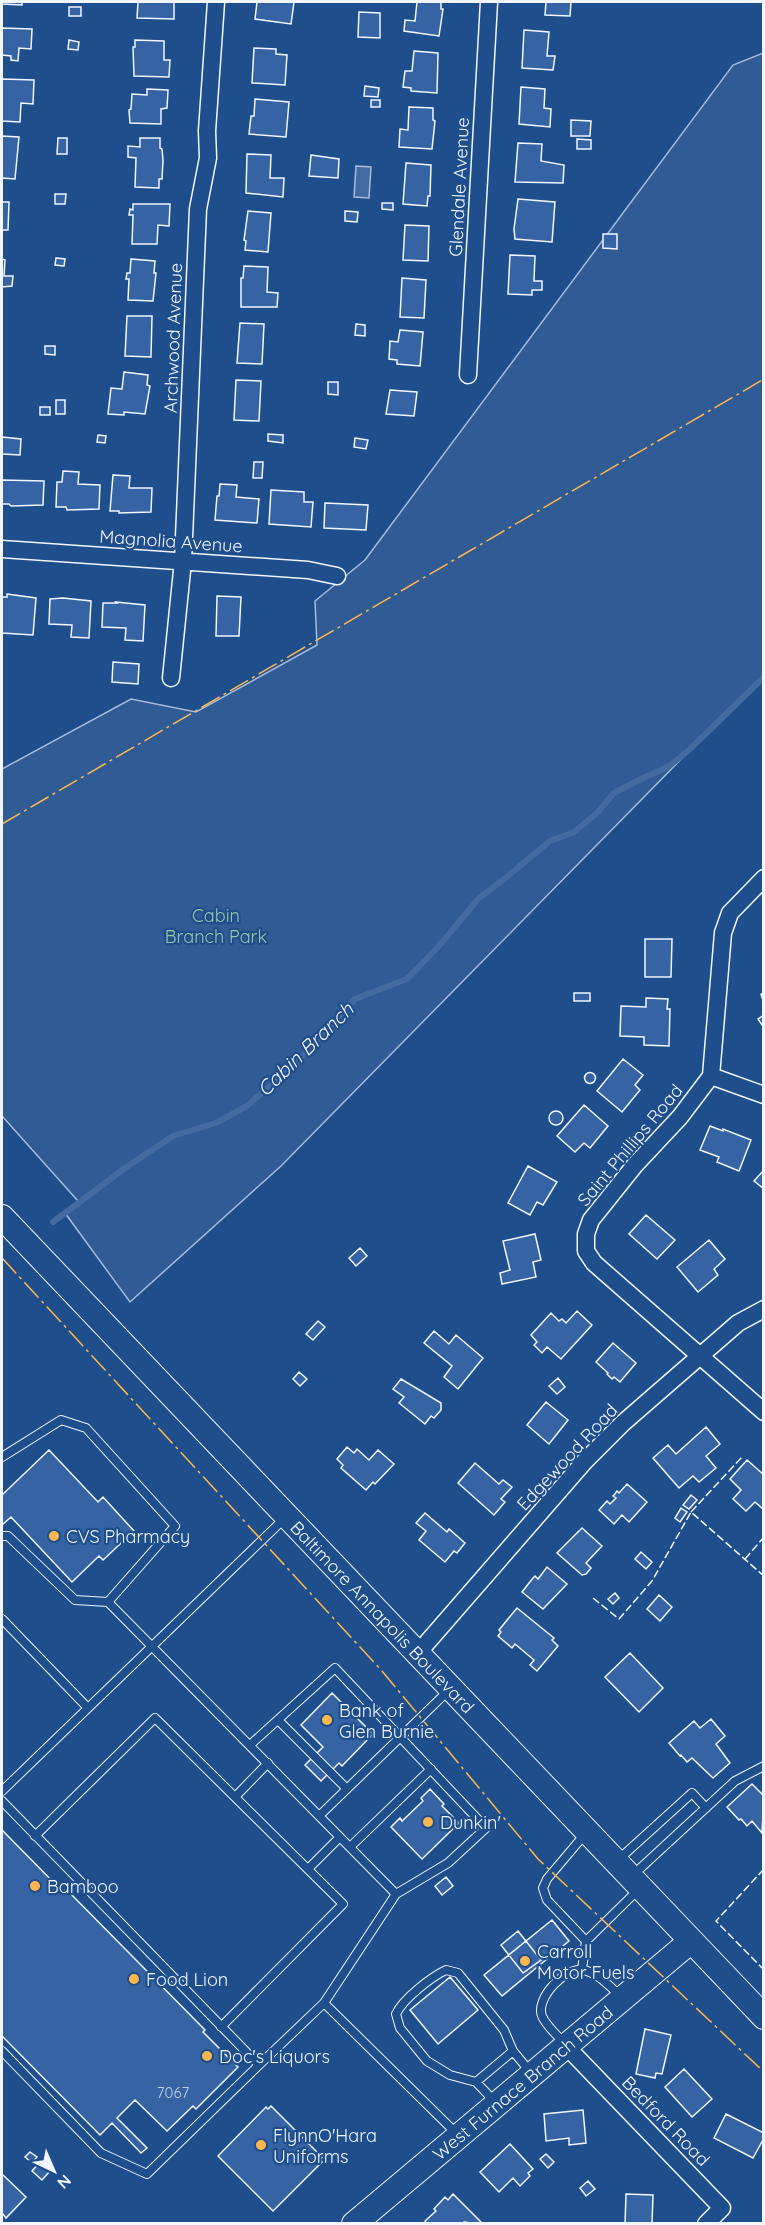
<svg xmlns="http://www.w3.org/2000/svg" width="765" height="2225" viewBox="0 0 765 2225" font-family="Quicksand,sans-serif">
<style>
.built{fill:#305b95;stroke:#a8bbd7;stroke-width:1.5}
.water{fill:#446ba0;stroke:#a8bbd7;stroke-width:1.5}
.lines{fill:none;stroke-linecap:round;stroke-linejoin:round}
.stream{stroke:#446ba0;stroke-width:6}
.building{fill:#3563a3;stroke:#f2f6ff;stroke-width:1.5}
.lane-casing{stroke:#f2f6ff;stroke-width:10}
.street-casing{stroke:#f2f6ff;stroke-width:19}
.secondary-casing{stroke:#f2f6ff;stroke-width:26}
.lane{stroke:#1f4e8c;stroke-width:8}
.street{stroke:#1f4e8c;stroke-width:16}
.secondary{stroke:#1f4e8c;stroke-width:24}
.fence{stroke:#f2f6ff;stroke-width:1.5;stroke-dasharray:8 3;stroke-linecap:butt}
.power{stroke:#ffb74d;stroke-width:1.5;stroke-dasharray:21 4.5 3 4.5;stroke-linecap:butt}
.poi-dot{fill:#ffb74d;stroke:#1f4e8c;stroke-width:2}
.labels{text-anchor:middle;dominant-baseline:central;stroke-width:4.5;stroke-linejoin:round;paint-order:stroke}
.number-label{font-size:15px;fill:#c3d1e8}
.street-label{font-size:18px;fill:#f2f6ff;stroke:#1f4e8c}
.park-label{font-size:18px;fill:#97c8a6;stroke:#1f4e8c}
.poi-label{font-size:18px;fill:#f2f6ff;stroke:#1f4e8c;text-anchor:start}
.water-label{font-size:20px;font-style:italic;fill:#f2f6ff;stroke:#1f4e8c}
</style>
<rect width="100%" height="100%" fill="#1f4e8c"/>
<path class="built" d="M763,53V676L281,1166L130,1302L65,1213L78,1201L2,1116V769L131,699L196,712L317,645L315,601L365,560L733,65Z"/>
<path class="water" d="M356,166L371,167L369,198L354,197Z"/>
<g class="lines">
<path class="stream" d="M53,1222L125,1168L173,1136L216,1123L247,1106L297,1062L355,999L407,979L439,946L479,898L503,880L550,841L574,832L597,813L614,793L643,778L668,767L689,750L764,677"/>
</g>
<path class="building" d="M2,2H22V5L2,4Z
M138,2H174V19L137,18Z
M257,2H294L291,24L255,19Z
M417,2H441V9H443L439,36L404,31L405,20L415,21Z
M546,2H571L570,16L545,15Z
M69,7H81V16H69Z
M359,12L380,13V38L358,37Z
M2,28L32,29L31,49L19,48L18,61L11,60V56L2,55Z
M524,30L549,32L547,56H555L553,70L522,68Z
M69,40L79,42L78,50L68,49Z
M135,40L164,41V60H170L169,77L134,76L133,47H135Z
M254,48L276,49V54L287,55L285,85L252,83Z
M414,51L438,53L437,93L411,91V88L403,87L405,71H412Z
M2,79L34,80L33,104L21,103L20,122L2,121Z
M365,86L379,88L378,97L364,96Z
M521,87L545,89L544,108L551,109L550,127L519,124Z
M147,89L168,90L167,108L161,109V124L130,123L129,110L131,109L132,94L147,95Z
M255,99L289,102L286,137L249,134L251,116H254Z
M371,100H380V107H371Z
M409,107L433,108V120L435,121L432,149L399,147L400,129L408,130Z
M571,120L591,121L590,136H571Z
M2,136L19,137L15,179L2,178Z
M58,138H67V154H57Z
M140,138H160V148L162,149L163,160L162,179H159V188L135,187L136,158L128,157V146L140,147Z
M577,139L591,140V149H577Z
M518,143L542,144L541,161L564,165L563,183L515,182Z
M247,154L271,155L270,178H284L283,197L246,193Z
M311,155L339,159L338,178L309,176Z
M406,163L431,165L430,196H428L427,206L403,204Z
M55,194H66L65,204H55Z
M518,199L555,202L552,242L515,239L514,229Z
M2,202H9L8,230H2Z
M382,203H393V210L382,209Z
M133,204H170L169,226L158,225L157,244H132L133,215H129L130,209L133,210Z
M248,211L271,213L268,252L245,250L246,241L244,240Z
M345,211L358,212L357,222L345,221Z
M405,225L429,226L428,261L403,260Z
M603,234H617V249L603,248Z
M510,255L535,256L534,281H542V290H532V295L508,294Z
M56,258L65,259L64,266L55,265Z
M2,259L5,260L4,276H13L12,286L2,287Z
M131,259L155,261L154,273H156L153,301L128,300L129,279H126L127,273H130Z
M244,266L268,267L267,292L278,293L277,307H241V278H243Z
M402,278L426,280L424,318L400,317Z
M127,316H152L151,357L125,356Z
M240,323L264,324L262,364L237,363Z
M356,324L365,325V336L355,335Z
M400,330L423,332L420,366L397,364V360L389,359L390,341L398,342Z
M45,346H55V355L45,354Z
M124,372L148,375L147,385L150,386L145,414L124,412V415L108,414L111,388L122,389Z
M236,380L261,381L259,421L234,420Z
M328,382H338V395L328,394Z
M390,390L417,392L414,416L386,414Z
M56,400H65V414H56Z
M40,407H50V415H40Z
M268,434L283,435V443L268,441Z
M98,435L106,436L105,443L97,442Z
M2,437L21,439L20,455L2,454Z
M355,438L368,440L366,449L354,447Z
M254,462H263L262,478H253Z
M63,471L79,472L78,484L100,485L99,509L67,510L66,507H56L57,482H62Z
M113,475L130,476L129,488H152L151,512L119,513V511H110Z
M2,480L44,481L43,505L11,506L9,504H2Z
M220,484L237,485L236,497L259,499L257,523L215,520L217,496H219Z
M271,490L304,492V502H313L311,527L269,524Z
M325,503L368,505L366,530L324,528Z
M7,594L36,598L33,635L2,633V597H7Z
M217,596L241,597L239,636H216Z
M63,598L91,601L89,638L71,637L72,625L49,624L50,599Z
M116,602L145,605L143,641L125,640L126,628L102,627L103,603H117Z
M113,662L139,664L138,684L112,682Z
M645,939H672L671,977H645Z
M574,993H590V1001H574Z
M646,998L668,999L667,1009H670L669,1046L644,1045V1037L620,1036L621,1006L646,1007Z
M764,1015V1028L758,1019Z
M623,1059L643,1075L635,1085L640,1090L622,1112L597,1091Z
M584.5 1078a5.5 5.5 0 1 1 11 0a5.5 5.5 0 1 1-11 0Z
M584,1105L608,1126L590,1148L584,1143L575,1152L557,1136Z
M549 1118a7 7 0 1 1 14 0a7 7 0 1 1-14 0Z
M710,1126L723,1131V1129L751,1140L739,1171L717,1162L719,1157L700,1150Z
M528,1166L557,1182L543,1205L537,1202L530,1215L508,1203Z
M764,1170V1189L754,1181Z
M646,1215L675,1240L657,1259L629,1234Z
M535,1234L541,1260L533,1262L536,1277L502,1284L500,1273L510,1270L503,1241Z
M709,1240L725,1259L714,1269L718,1275L698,1292L677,1267Z
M360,1248L367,1256L356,1266L349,1258Z
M577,1311L592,1325L561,1359L547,1347L542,1353L534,1345L537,1342L531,1335L551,1313L559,1321L562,1319L566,1323Z
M318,1321L325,1327L313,1340L306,1334Z
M434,1331L449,1344L456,1335L483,1358L458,1389L444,1377L452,1366L424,1343Z
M613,1343L636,1363L620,1382L614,1377L612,1379L607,1374L608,1373L596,1362Z
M299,1372L307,1379L300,1386L293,1379Z
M558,1378L565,1387L557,1394L549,1386Z
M401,1379L441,1403V1410L434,1418L431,1416L425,1424L399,1403L404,1397L393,1389Z
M546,1402L568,1420L549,1444L527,1425Z
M706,1427L720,1444L706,1456L716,1468L699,1482L693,1476L679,1488L653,1458L668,1445L676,1454Z
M347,1447L354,1453L357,1449L369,1460L378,1450L394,1464L375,1484L373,1482L366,1490L341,1468L343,1465L337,1459Z
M49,1450L98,1502L103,1497L134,1531L103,1560L99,1556L72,1582L11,1517L2,1525V1495Z
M747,1460L764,1475V1510L755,1502L746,1511L733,1499L741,1490L730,1479Z
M475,1463L499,1484L503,1480L512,1487L501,1499L505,1502L494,1515L458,1483Z
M627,1484L647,1502L629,1522L622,1515L614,1524L599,1510L607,1501L610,1504L616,1498L613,1496L615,1494L617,1491L619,1493Z
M691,1495L697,1500L689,1509L683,1505Z
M681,1508L687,1512L680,1522L675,1518Z
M425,1513L447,1532L449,1529L465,1543L457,1553L454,1551L445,1562L419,1540L426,1531L416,1523Z
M582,1528L602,1546L586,1563L591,1568L586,1574L582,1575L557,1553Z
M641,1552L652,1562L646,1569L635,1559Z
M547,1567L567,1584L543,1609L522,1592L533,1578L535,1576L538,1579Z
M615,1593L619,1598L613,1604L608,1599Z
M659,1595L672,1607L660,1621L647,1609Z
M517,1608L554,1638L552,1640L558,1646L537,1671L530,1665L534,1660L515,1644L512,1648L498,1636L501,1632L499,1630Z
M630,1653L663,1688L639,1712L605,1677Z
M332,1693L373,1734L342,1766L339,1763L321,1781L305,1765L323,1747L301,1725Z
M711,1719L725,1736L716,1744L730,1763L713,1778L692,1758L687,1762L681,1755L680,1756L669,1743L694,1721L700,1728Z
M752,1784L764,1796L762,1833L752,1821L747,1826L741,1819L739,1820L727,1807Z
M430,1789L444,1804L442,1806L459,1823L422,1859L391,1827L400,1818L402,1821L423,1801L421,1798Z
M2,1830L63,1892L66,1889L205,2030L203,2032L238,2067L196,2109L193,2106L167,2131L135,2100L117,2118L147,2148L141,2153L112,2123L100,2135L2,2036Z
M446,1877L453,1886L442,1895L435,1886Z
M552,1920L569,1941L502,1996L484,1975Z
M518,1931L541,1960L523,1973L501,1945Z
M450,1977L478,2010L438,2044L410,2010Z
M645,2029L671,2035L662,2074L656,2073L655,2078L636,2074Z
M684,2069L712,2099L692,2117L665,2087Z
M271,2106L322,2157L320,2160L322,2162L273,2211L218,2156L266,2107L268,2109Z
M583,2110L586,2143L569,2145V2138L546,2141L544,2114Z
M726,2114L764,2133V2138L753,2158L714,2138Z
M510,2144L533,2169L528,2173L530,2176L520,2186L513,2178L499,2192L480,2172Z
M30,2152L37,2157L32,2163L25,2157Z
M546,2154L554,2162L548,2168L540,2159Z
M40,2162L50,2171L42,2180L32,2171Z
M2,2174L26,2197L6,2218L2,2213Z
M588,2181L595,2189L586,2196L580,2188Z
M453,2194L481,2222L479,2224L464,2222L462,2224H427L425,2221L436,2211L434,2209L445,2197L448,2200Z
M626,2194L653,2195L652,2224H625Z"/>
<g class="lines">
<defs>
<path id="lane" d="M2,1457L61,1420L86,1428L175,1526L108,1602
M2,1536H8L75,1600L108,1602L396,1894L324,2003L458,2135
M2,1619L88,1708
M278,1720L347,1789
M250,1745L335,1668L486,1828L448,1863L396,1894
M2,1791L286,1517
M235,1797L268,1763
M2,1801L259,2065L324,2003
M319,1816L449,1690
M35,1836L155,1718L343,1904L221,2027
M350,1847L431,1769
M618,1860L692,1793L706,1808
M308,1869L340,1837
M633,1875L735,1781L764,1766
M586,1941L640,1888
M582,1969L586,1941L547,1900L543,1888L547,1879L585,1834
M566,2045C559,2037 546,2026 542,2016C535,1998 566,1966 584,1970C598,1973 611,1988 622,1997
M2,2051L101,2153L147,2174L259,2065
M476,2082L513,2051
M496,2103L476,2082L450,2075L427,2061L400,2028L396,2014C403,1999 431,1977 446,1970L458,1973L504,2030L513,2051L532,2074"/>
<path id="street" d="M468,375L489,2
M2,549L308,570L337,576
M171,678L183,561L198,209L208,158L207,131L216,2
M764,878L730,913L723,933L711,1076L680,1117L635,1165L591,1220L586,1234V1251L594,1263L764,1412
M711,1076L764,1095
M418,1653L585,1461L623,1423L738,1323L764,1309
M566,2046L722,2208L706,2224"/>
<g id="secondary">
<path id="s1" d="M2,1217L764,2017"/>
<path id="s2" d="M354,2224L691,1941"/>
</g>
</defs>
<use href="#lane" class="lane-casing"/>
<use href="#street" class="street-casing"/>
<use href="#secondary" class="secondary-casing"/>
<use href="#lane" class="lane"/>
<use href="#street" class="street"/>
<use href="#secondary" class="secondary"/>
<path class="fence" d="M764,994H761L764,1004
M691,1512L742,1457
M745,1559L764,1537
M593,1598L619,1619L652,1581L691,1512L764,1576
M764,1869L716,1921L764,1970"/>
<path class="power" d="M2,824L764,379
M2,1258L382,1671L538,1859L764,2072"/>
</g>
<g class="poi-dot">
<circle cx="54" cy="1536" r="6"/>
<circle cx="327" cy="1720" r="6"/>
<circle cx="428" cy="1822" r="6"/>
<circle cx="35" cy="1886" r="6"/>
<circle cx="525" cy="1961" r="6"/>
<circle cx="134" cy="1979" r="6"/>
<circle cx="207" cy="2056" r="6"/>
<circle cx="261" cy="2145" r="6"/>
</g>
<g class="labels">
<g class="number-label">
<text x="173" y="2092">7067</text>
</g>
<g class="street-label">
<text transform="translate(459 187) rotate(-87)">Glendale Avenue</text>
<text transform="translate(173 338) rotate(-88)">Archwood Avenue</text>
<text transform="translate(171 541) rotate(4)">Magnolia Avenue</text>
<text transform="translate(630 1145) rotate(-50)">Saint Phillips Road</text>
<text transform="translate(567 1457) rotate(-47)">Edgewood Road</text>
<text stroke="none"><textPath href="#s1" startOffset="552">Baltimore Annapolis Boulevard</textPath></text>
<text stroke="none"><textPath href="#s2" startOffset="220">West Furnace Branch Road</textPath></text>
<text transform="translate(666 2121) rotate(46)">Bedford Road</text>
</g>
<g class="park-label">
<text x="216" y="915">Cabin<tspan x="216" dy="21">Branch Park</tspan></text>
</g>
<g class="poi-label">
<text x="66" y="1536">CVS Pharmacy</text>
<text x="339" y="1710">Bank of<tspan x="339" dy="21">Glen Burnie</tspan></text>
<text x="440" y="1822">Dunkin'</text>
<text x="47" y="1886">Bamboo</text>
<text x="537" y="1951">Carroll<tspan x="537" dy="21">Motor Fuels</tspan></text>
<text x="146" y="1979">Food Lion</text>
<text x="219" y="2056">Doc's Liquors</text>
<text x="273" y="2135">FlynnO'Hara<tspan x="273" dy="21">Uniforms</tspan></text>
</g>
<g class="water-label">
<text transform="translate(305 1049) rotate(-44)">Cabin Branch</text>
</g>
</g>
<rect width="765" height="2225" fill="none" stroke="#f2f6ff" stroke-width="6"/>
<g transform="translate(54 2171) rotate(136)" stroke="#1f4e8c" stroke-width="4.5" paint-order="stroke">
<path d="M0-4.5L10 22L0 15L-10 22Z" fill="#f2f6ff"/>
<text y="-9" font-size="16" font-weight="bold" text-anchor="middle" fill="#f2f6ff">N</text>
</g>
</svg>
